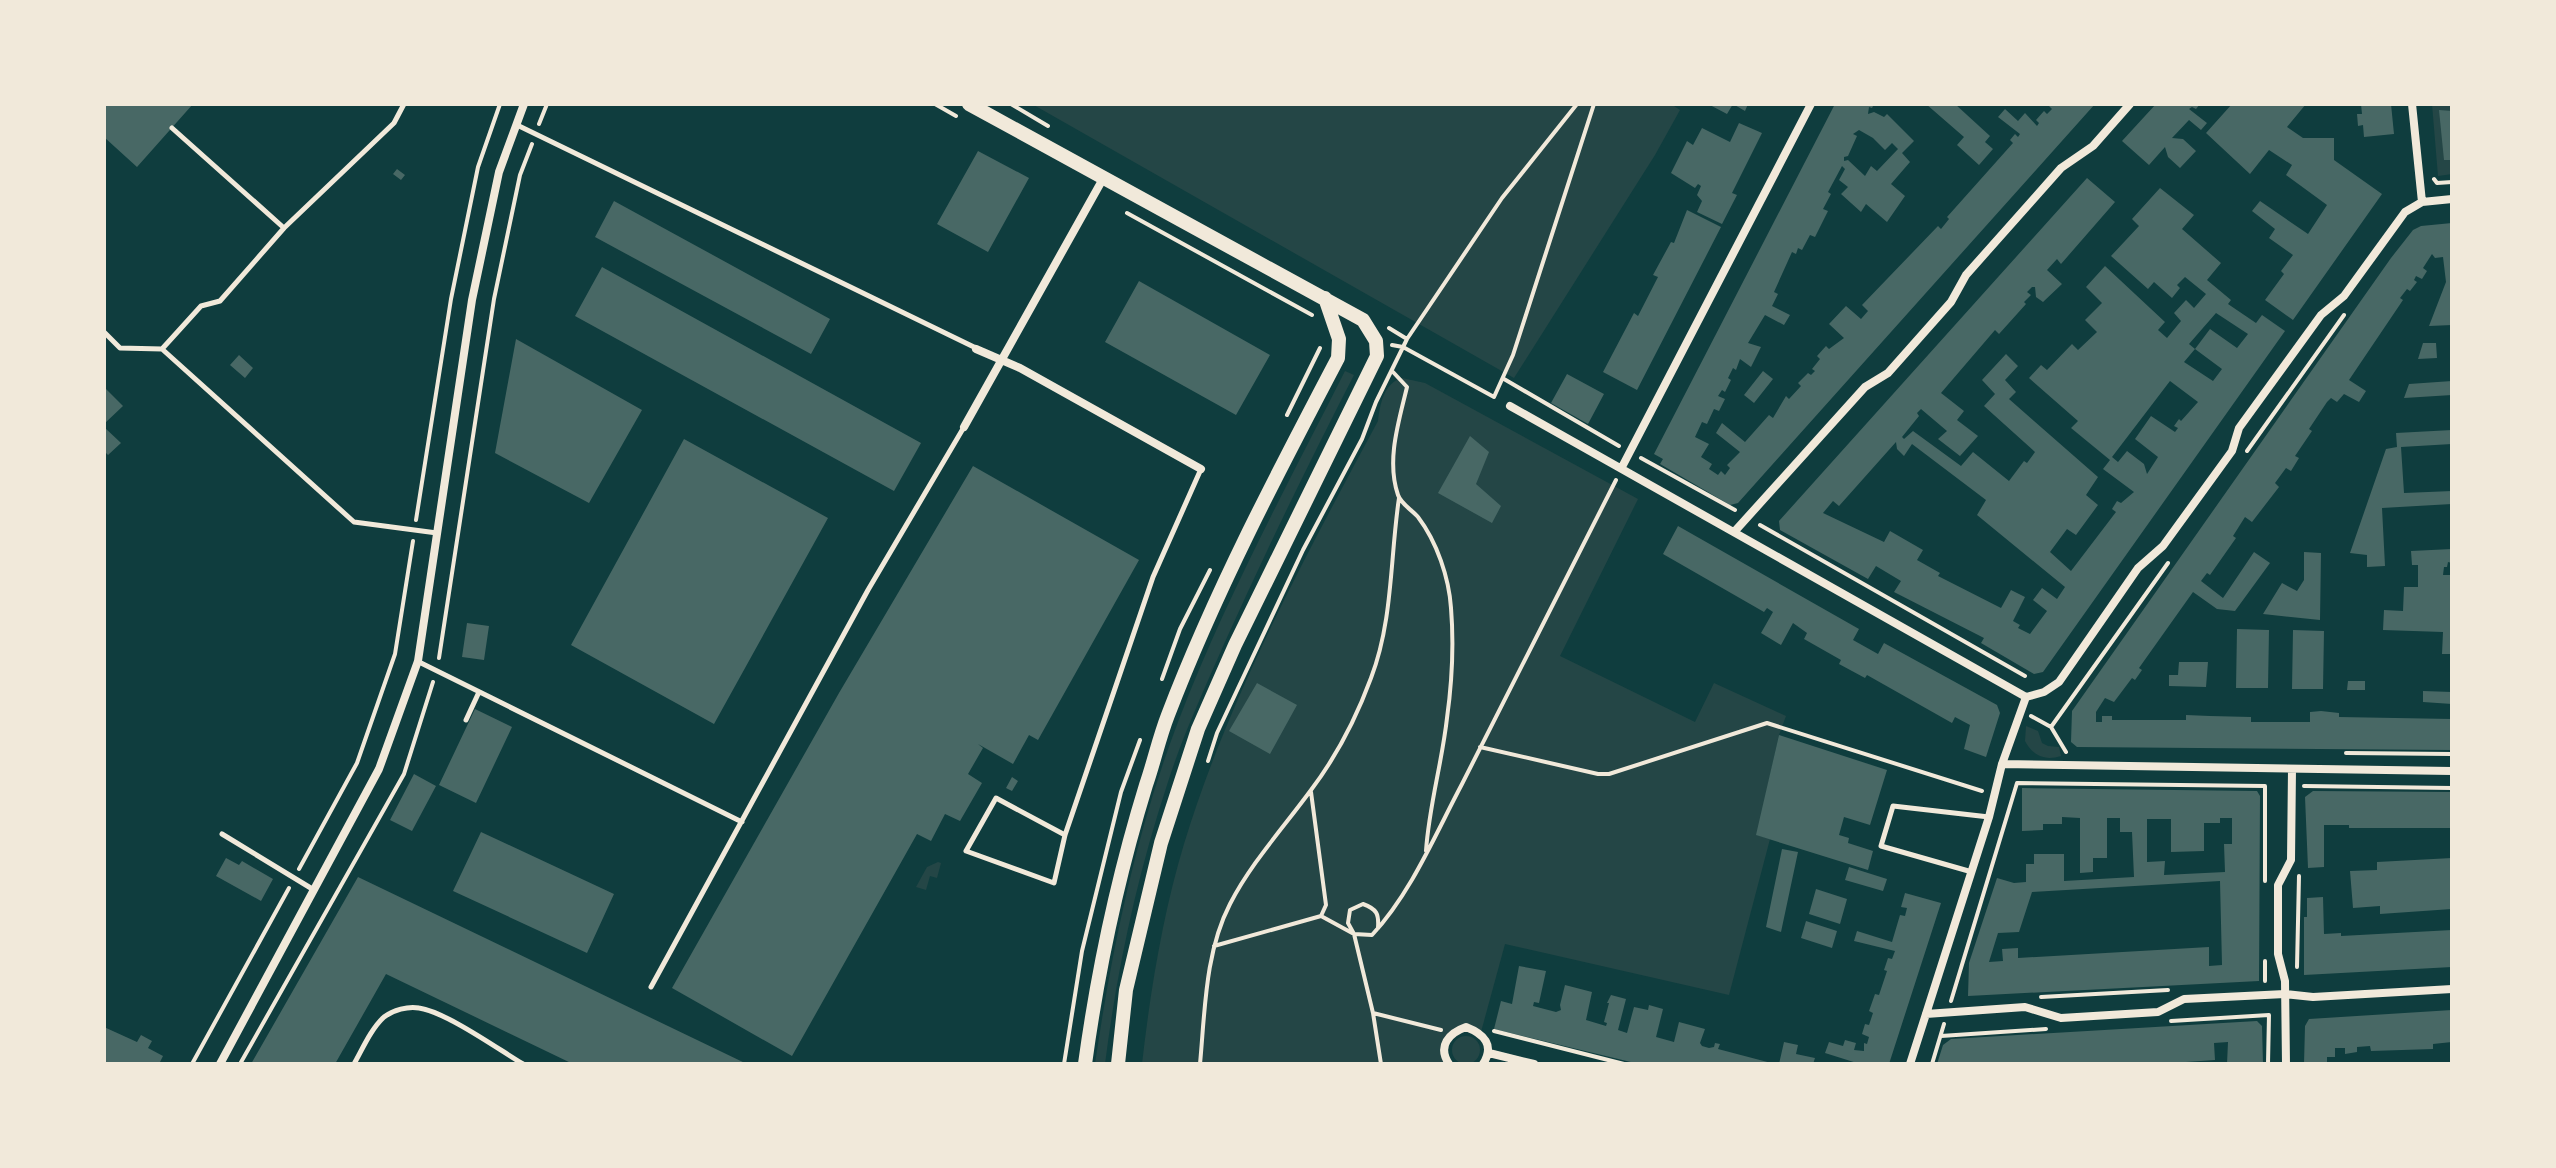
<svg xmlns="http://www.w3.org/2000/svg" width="2556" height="1168" viewBox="0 0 2556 1168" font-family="'Playfair Display',serif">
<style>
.green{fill:#244646}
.building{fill:#486865;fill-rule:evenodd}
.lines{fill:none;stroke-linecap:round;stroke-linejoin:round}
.path{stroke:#f1e9da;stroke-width:4}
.service{stroke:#f1e9da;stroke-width:5}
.minor{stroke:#f1e9da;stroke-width:8}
.secondary{stroke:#f1e9da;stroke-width:14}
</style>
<rect width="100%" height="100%" fill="#0f3d3e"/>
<path class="green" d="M1032,104H1675L1674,106L1680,110L1655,155L1514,378Z
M2432,104H2452V174L2438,176Z
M1345,371L1354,375C1308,464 1265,553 1224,644C1204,690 1182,737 1167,785C1137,876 1117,969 1105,1064H1095C1112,948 1136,832 1178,722C1224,601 1287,486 1345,371Z
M1402,378L1425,383L1638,499L1560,656L1695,722L1714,683L1786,716L1779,735L1757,835L1770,839L1729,995L1505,944L1481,1032L1466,1027L1444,1043L1449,1064H1142C1150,993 1163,913 1184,844C1229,696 1305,557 1378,421C1380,404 1384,383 1402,378Z
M2026,726L2038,731L2042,743L2048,746L2059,747L2061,756C2045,761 2033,756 2025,741Z
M938,862L941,863L937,878L930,876L926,890L916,887L927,867Z
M1452 1050a14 14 0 1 1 28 0a14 14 0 1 1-28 0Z"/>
<path class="building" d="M104,104H193L137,167L104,137Z
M1708,104H1748L1745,111L1733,104L1727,114Z
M1835,104H1874L1872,108L1869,107L1868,114L1874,112L1884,117L1887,114L1914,141L1902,153L1910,162L1891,184L1905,196L1887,222L1866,204L1861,212L1841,194L1848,187L1839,180L1845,169L1842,166L1828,192L1831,194L1823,209L1828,211L1815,237L1810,235L1802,250L1798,248L1796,254L1792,252L1774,292L1778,294L1772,306L1790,315L1784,325L1765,315L1748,343L1761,347L1751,367L1740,359L1736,370L1733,368L1728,378L1731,380L1725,392L1722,390L1718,396L1725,399L1719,411L1714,409L1707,424L1702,422L1695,437L1709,444L1701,457L1712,464L1709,469L1718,475L1721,471L1725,475L1730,468L1727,465L1740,452L1716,433L1722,423L1745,442L1769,415L1773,418L1786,396L1789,399L1801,386L1798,383L1808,373L1811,375L1815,371L1812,369L1820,359L1817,356L1826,346L1829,349L1844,338L1829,324L1846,306L1861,319L1868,311L1862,305L1938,226L1941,229L1949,219L1947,217L2013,143L2010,140L2015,134L2018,137L2020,134L1998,117L2005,109L2018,121L2025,113L2037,126L2039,123L2036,120L2044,111L2047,114L2052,109L2049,106L2051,104H2095L1738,503L1730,505L1660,464L1663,459L1654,454ZM1859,130L1873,138L1885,150L1892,143L1898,149L1877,171L1871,166L1865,176L1848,160L1844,161V157L1848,156L1857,136L1853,134Z
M1926,104H1955L1990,136L1985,142L1993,149L1979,165L1957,145L1964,137Z
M2156,104H2200L2196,109L2192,107L2189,109L2207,123L2201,130L2189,120L2172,138L2183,139L2196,151L2180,168L2168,157L2165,147L2149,165L2122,141Z
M2232,104H2306L2287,127L2303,138H2334V160L2382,194L2293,320L2265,300L2284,274L2281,271L2293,255L2269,238L2275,229L2252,211L2260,201L2308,234L2327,205L2286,175L2292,165L2269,150L2250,174L2206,133Z
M2361,104H2391L2394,134L2364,137L2363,125L2358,126L2357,114H2362Z
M2439,110L2452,111V160H2444Z
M1739,123L1762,133L1732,193L1737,195L1722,224L1697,212L1702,201L1697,195L1701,186L1698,184L1695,188L1671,173L1687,141L1693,145L1702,128L1730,142Z
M978,151L1029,178L988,252L937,224Z
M397,169L405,175L401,180L393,174Z
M2087,178L2115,202L2061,264L2057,259L2047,270L2062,284L2043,302L2036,297L2035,287H2032L2027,292L2031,295L2024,302L2026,304L1999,334L1995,330L1941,393L1964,411L1957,420L1978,436L1960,456L1938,439L1947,431L1921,409L1917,413L1919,416L1902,437L1904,439L1913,431L1961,466L1973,452L2009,481L2024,461L2027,463L2035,452L1984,406L1995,394L1982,380L2006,354L2018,366L2005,380L2016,392L2009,399L2098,477L2086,495L2098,505L2076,535L2067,529L2050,552L2071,571L2116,512L2112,509L2117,501L2121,503L2134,492L2103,469L2110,460L2071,428L2078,421L2029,378L2041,365L2047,370L2072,344L2078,350L2097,332L2085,320L2102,303L2086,287L2105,266L2165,322L2158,330L2167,338L2181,321L2174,313L2186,300L2194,308L2206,294L2185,277L2177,285L2180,288L2172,298L2154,282L2148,289L2111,256L2139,226L2132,219L2160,188L2194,215L2182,229L2221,263L2207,280L2231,300L2228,304L2256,323L2262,315L2285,331L2043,672L2034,674L1981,643L1984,638L1894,592L1901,581L1876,566L1868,579L1780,530L1779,521ZM2216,313L2248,334L2237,348L2210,329L2195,349L2189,344ZM2195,349L2222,369L2213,381L2184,362ZM2170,381L2198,402L2181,421L2179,419L2174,426L2178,428L2175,432L2151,416L2135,439L2158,457L2147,474L2144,464L2127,451L2118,462L2112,457ZM1896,442L1897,449L1904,456L1912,444L1986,500L1977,515L2065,587L2057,599L2042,588L2033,600L2047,611L2030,634L2018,628L2020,625L2013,621L2025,597L2011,590L2001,608L1938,576L1940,573L1917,560L1923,550L1890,531L1884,542L1823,513L1833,501L1839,506Z
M614,201L830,319L811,354L595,237Z
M1687,210L1721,227L1637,390L1603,372L1634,313L1638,316L1658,277L1653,275L1671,242L1674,243Z
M2452,223V325L2429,326L2446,282L2443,257L2435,258L2432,254L2423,268L2427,271L2422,279L2416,276L2414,280L2417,282L2410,291L2407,289L2400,298L2403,300L2349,380L2366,391L2359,402L2344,394L2337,402L2331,398L2327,402L2309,429L2312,431L2295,456L2299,458L2291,471L2286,468L2275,483L2279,487L2252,522L2245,517L2233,536L2236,538L2210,575L2207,573L2201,581L2223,598L2254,552L2270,563L2235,611L2217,609L2193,592L2139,668L2142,670L2135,680L2132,678L2114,702L2105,698L2096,712V722H2102V716H2112V720H2186V715L2210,716L2251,717V722H2310V712L2321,711L2339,713V717L2452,719V750L2077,747L2071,742L2072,711L2391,258L2413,230L2421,226Z
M602,267L921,443L894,491L575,316Z
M1139,281L1270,355L1236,415L1105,342Z
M516,339L642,410L589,503L495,453Z
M2423,343H2436L2437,358L2418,359Z
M239,355L253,368L245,378L230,365Z
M1763,371L1773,379L1754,403L1744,395Z
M1567,374L1604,394L1588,424L1551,403Z
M2452,381V395L2404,398L2409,384Z
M104,387L123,406L104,424Z
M104,427L121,443L108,455L104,451Z
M2452,430V444L2401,447L2404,493L2452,491V504L2382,508L2385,566L2367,567V555L2350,553L2386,449L2397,447L2396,433Z
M1470,436L1489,452L1476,484L1501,506L1492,523L1438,493Z
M684,439L828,518L714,724L571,645Z
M973,466L1139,560L1038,740L1029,735L1013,764L978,744L983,748L968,774L982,783L960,821L945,814L931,841L917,834L792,1056L672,988L839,693Z
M1678,526L1859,629L1853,640L1878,654L1884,643L1997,705L2000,713L1986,757L1964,749L1970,725L1955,717L1952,723L1867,675L1865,678L1839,664L1841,660L1804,639L1807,633L1793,623L1781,645L1761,633L1773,612L1767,608L1764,612L1663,554Z
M2452,549V563L2448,562L2447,567H2444L2443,575H2452V654H2442L2443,632L2383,630L2384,610L2403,611L2404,587H2418V565H2412L2411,551Z
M2304,552L2321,553L2320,620L2263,614L2282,583L2297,591L2304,580Z
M467,623L489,626L484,660L462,657Z
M2237,629L2269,630L2268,688H2236Z
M2293,630L2324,631L2323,689H2292Z
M2179,662H2208L2206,687L2169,686V675H2178Z
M2348,681H2365V690H2347Z
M1257,683L1297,705L1270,754L1229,731Z
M2423,691L2452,692V704L2423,702Z
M475,709L512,727L476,803L439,785Z
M1779,735L1887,770L1870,825L1844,817L1839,835L1849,838L1848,843L1873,851L1868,870L1756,835Z
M414,774L436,786L412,831L390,820Z
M1012,777L1018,781L1012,791L1006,788Z
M2022,788L2257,791L2260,796L2259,981L1968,996L1969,963L1997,878L2014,883L2026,882V864H2034V854H2064V881L2134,877L2132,832H2120V818H2107V858H2093V872L2080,873V818L2062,817V824H2043V830L2022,831ZM2220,818H2232V844H2224L2225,872L2164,875L2165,861L2147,862V819H2171V852L2204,851V823H2220ZM2220,881L2222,965L2209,966V947L2018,958V948L2002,949L2003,961L1989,962L1998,933L2019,932L2032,892Z
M2313,791L2452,792V828H2349V825H2324V867L2308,868L2305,797Z
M481,832L614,894L587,953L453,891Z
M1782,849L1798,852L1781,932L1766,927Z
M226,858L239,865L242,861L273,879L261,901L216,876Z
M2452,858V909L2380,914V906L2353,908L2350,871L2377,870V862Z
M1849,867L1887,879L1883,891L1845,880Z
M358,877L747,1064H573L386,974L335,1064H251Z
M1816,889L1847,899L1840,924L1809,914Z
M1905,893L1941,903L1889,1064H1860L1825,1053L1829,1042L1843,1046L1845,1040L1856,1043L1854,1050L1864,1051V1043L1867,1044L1869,1037L1862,1034L1865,1024L1869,1025L1873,1013L1869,1011L1875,994L1879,995L1887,971L1884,970L1888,958L1892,959L1895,951L1854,941L1857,931L1892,942L1900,915L1905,916L1907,908L1901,907Z
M2323,897L2324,934L2341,933V936L2452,930V967L2304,975V917H2307V898Z
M1806,921L1837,931L1832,948L1801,938Z
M1519,966L1546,971L1539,1003L1534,1002L1533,1006L1556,1012L1561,1010L1560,1005L1565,985L1592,992L1586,1020L1606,1026L1607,1023L1604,1022L1609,1003H1607L1611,995L1626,999L1618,1030L1627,1033L1634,1007L1648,1010L1649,1005L1663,1009L1656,1037L1674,1042L1679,1022L1705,1029L1700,1043L1702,1046L1709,1048L1714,1047L1715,1043L1720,1044L1718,1049L1775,1064H1639L1494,1029L1501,1001L1512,1004Z
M2452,1010V1042L2433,1044V1049L2371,1051L2370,1046L2357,1047V1052L2345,1054V1048H2335V1057H2327V1064H2304L2305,1026L2309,1019Z
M2257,1021L2262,1026L2263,1064H2227L2228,1042L2214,1043L2215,1060L2157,1064H1937L1943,1045L1951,1039Z
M104,1027L137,1042L141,1035L152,1041L148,1048L163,1056L159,1064H104Z
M1784,1042L1798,1045L1796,1054L1815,1058L1813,1064H1779Z"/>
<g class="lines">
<path class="path" d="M935,104L956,116
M1011,104L1048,126
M539,124L547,104
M2434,179L2437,183L2452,182
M1127,213L1312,315
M1389,328L1407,339
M1392,345L1403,347L1494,397
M1393,372L1407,387C1399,421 1386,460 1398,495C1401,504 1412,510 1418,517C1437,542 1449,578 1451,608C1454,645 1452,682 1447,718C1442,763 1429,806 1426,851
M1504,379L1619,446
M1494,397L1513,355L1594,104
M1287,415L1320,348
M2247,451L2344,315
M1641,458L1735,510
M416,520L451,299L478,167L500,104
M1760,525L2025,676
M439,658L494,299L520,175L532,144
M1162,679L1180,629L1210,570
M2031,716L2051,727L2066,752
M2051,727L2168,563
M1480,747L1598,774H1609L1767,723L1982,791
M2346,753L2452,754
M1208,761L1217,733L1303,550L1362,439L1376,402L1407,339L1502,198L1577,104
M2304,786L2452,788
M1311,792L1326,905L1321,916
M299,869L357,763L395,654L413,541
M1321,916L1354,934L1373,1013L1381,1064
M1378,928C1379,914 1377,909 1363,904L1350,910L1348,923L1354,934L1372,935C1411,893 1435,835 1462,784C1514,683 1564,581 1616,480
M1214,946L1321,916
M2297,967L2299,876
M2265,981V961
M2041,997L2168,990
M1951,1001L2017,783L2265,786V881
M1373,1013L1441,1030
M2171,1021L2269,1015L2268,1064
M1494,1031L1624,1064
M1941,1036L2046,1029
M192,1064L289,888
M240,1064L404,774L433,682
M1064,1064L1082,951L1121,792L1140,740
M1200,1064C1205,1011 1205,952 1230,904C1251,863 1284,827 1311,790C1336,757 1357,716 1371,678C1393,621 1390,558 1399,498
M1932,1064L1944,1024"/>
<path class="service" d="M517,125L976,348
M284,228L394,123L404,104
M104,332L120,348L162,349L354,522L437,533
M162,349L201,306L220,301L284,228L172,128
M419,662L742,822
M466,720L479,692
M222,834L314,890
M1065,835L996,798L966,851L1054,883L1065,835L1153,577L1201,469
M1972,872L1881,846L1893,806L1989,817
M651,987L868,590L964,427
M354,1064C363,1048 371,1029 384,1017C393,1010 408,1006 419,1008C446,1012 498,1049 523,1064"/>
<path class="minor" d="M2412,104L2422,202
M976,349L1020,368L1201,469
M1510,406L2026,697
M964,427L1104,177
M1622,467L1811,104
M1735,531L1865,387L1888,373L1951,302L1966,275L2061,168L2093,146L2130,104
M2026,697L2044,692L2059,682L2138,568L2163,546L2232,451L2239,428L2321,315L2344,296L2405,212L2422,202L2452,199
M2002,764L2452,771
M1926,1014L2025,1007L2061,1018L2158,1012L2184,999L2285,994L2313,997L2452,989
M1489,1053L1534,1064
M220,1064L379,769L418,661L472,300L499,172L524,104
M1449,1064C1437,1046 1449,1033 1466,1027C1484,1034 1495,1045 1483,1064
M1910,1064L1989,817L2002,764L2026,697
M2286,1064L2285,981L2278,954V885L2291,860L2292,769"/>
<path class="secondary" d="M969,104L1363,320L1376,341L1377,356L1235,645L1198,729L1161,843L1126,990L1118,1064
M1085,1064C1098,969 1118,876 1146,785C1154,762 1159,738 1168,715C1215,592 1277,474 1338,358L1339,339L1325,298"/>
</g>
<rect width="2556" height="1168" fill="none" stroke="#f1e9da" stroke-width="212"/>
</svg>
